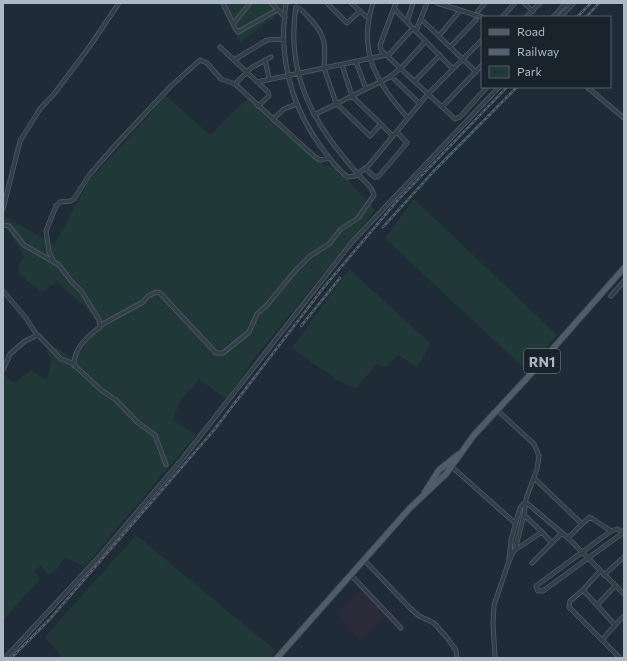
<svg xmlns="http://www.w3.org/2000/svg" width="627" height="661" viewBox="0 0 627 661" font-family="Commissioner,sans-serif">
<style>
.medical{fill:#2a2a38}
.green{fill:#213838}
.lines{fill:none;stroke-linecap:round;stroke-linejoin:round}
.minor-casing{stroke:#505c66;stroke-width:5}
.primary-casing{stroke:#3c4751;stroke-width:7}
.minor{stroke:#323e48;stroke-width:3.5}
.primary{stroke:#505d68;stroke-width:5.5}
.rail-casing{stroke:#54636f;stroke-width:2.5}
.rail{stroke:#18232c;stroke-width:1;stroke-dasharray:3;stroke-linecap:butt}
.labels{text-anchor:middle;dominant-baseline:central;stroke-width:3.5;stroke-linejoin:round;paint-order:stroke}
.shield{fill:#18232c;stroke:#808c97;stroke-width:1}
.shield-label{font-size:14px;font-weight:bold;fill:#acb9c5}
</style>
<rect width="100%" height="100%" fill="#1f2c37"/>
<path class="medical" d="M362,589L387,616L360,641L336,614Z"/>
<path class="green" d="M218,3H294L240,42Z
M166,96L210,135L248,98L324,166L334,164L375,210L255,357L226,399L199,379L179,403L173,420L196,435L84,567L65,557L57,569L49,575L41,566L34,570L40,579L3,620V374L15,383L31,370L47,380L51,360L47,352L57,347L70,358L84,349L88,341L105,325L57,282L42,292L20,275L18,267L24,256L3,222L6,217L54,245L89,181Z
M414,199L557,335L527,371L385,238Z
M349,269L431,344L417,367L398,355L387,367L376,364L356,389L339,381L292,348Z
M136,535L276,651L269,658H63L45,637Z"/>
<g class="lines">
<defs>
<path id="minor" d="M223,3L235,28L238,32L277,10
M271,3L285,17
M286,3C278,56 290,104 321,147C329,157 337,170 348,177L355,176L368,166L428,94L482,40
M327,3L347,23L359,12
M351,3L368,18
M373,3C357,51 377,84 408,118
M396,3L394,8L400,15L453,69
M437,3L482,17
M524,3L533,11
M478,11L485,3
M502,17L515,3
M526,17L540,3
M553,17L566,3
M560,17L574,3
M421,19L476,72
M407,22L413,3
M233,24L250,3
M416,31L427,3
M439,36L458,13
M220,47L268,92L269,96L258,106
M450,47L476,20
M386,55L381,50L380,45L394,8
M388,56L413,28
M234,60L267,40L284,39
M265,60L269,78
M356,62L366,89
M342,65L352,96L393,136
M391,76L420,104
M415,81L440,55
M257,82L324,68L336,103L370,136L381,124
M235,84L251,68L271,57
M587,87L624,118
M442,107L482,65
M314,115L388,78L401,68L426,41
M273,119L284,109L296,104
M365,168L374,177H378L407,143L397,132
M3,209L20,141L40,109L54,94L90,46L119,3
M3,225L9,226L24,245L59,265L71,281L82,292L99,320L100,327C87,337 73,349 74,366
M53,260L49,252L46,231L56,206L60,202L70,201L74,199L90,174L121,139L171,86L200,60L207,63L221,79L235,84L315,157L320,160L329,158
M3,291L26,318L37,335
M611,296L624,281
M101,325L143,302L148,296L156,292L160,293L216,353H223L249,332L257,314L267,305L295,271L310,256L329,244L341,229L358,218L374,195L371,188C321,136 284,82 296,7C302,9 306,14 310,19C326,35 326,46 324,68L386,55L455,119L460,117L487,87
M3,370L10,354L25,341L38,335L61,359L72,363L101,390L116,400L137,422L155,435L166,465
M452,467L515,523
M534,478L582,524L568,538
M582,524L590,517L611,531
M617,529L624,532L543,591H538L536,586L611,531Z
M542,532L552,543
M515,550L542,532L524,515
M364,560L411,609L419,616L434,623L449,640
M509,560L511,540L520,508L523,504H528L568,538L624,594
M532,563L562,533
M600,571L583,590L615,625L624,616
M351,575L401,628
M604,575L624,557
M583,590L570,601L569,607L620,658
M597,605L615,586
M602,640L615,625
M450,642L456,650L457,658
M5,658L99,557L183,458L352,242L499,87
M495,658L493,623L494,605L509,561L516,546L524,515L526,499L537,469L539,456L534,444L497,410"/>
<path id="primary" d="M425,492L439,470L459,454
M277,658L410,508L446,474L474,435L527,378L624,268"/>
</defs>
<use href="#minor" class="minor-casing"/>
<use href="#primary" class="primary-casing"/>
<use href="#minor" class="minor"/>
<use href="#primary" class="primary"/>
<defs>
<path id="rail" d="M577,17L591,3
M586,17L599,3
M383,227L433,172L517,87
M301,326L340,278
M11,658L49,620L214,430L324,287L397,201L507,87"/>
</defs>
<use href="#rail" class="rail-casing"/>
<use href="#rail" class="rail"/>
</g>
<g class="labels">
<rect class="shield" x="524" y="349" width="36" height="24" rx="3"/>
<g class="shield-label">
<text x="542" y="361">RN1</text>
</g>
</g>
<rect width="627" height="661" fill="none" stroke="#acb9c5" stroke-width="8"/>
<rect x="481" y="16" width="130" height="72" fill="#18232c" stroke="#535f69"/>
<rect x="489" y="29" width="20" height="6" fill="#505d68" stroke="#535f69"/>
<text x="517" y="36" font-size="12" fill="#acb9c5">Road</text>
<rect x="489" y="49" width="20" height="6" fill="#54636f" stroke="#535f69"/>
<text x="517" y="56" font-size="12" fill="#acb9c5">Railway</text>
<rect x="489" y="66" width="20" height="12" fill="#213838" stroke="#535f69"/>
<text x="517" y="76" font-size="12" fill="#acb9c5">Park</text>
</svg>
